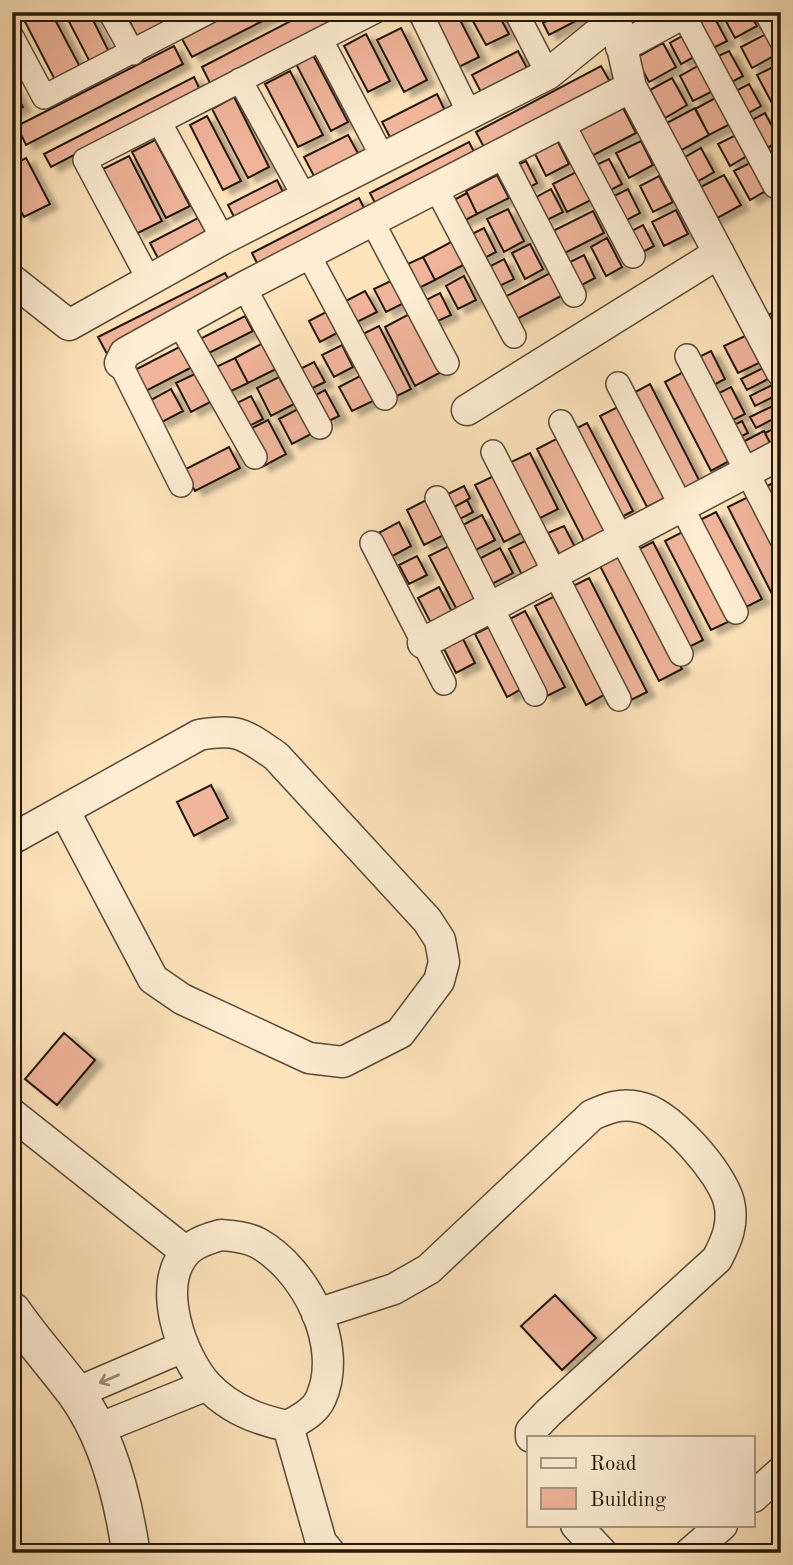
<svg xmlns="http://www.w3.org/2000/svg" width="793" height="1565" viewBox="0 0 793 1565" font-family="'Old Standard TT',serif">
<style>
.building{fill:#f1b59c;stroke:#23180b;stroke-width:2;filter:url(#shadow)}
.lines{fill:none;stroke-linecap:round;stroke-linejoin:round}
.pedestrian-casing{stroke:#5a4b37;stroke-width:26}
.minor-casing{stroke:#5a4b37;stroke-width:33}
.tertiary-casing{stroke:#5a4b37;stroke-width:40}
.pedestrian{stroke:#feedd3;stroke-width:23}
.minor{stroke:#feedd3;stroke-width:30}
.tertiary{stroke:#feedd3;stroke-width:37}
.oneway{stroke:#9b8d79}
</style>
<defs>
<filter id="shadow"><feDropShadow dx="8" dy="4.5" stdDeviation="2" flood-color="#0004"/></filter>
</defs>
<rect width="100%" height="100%" fill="#fee4bc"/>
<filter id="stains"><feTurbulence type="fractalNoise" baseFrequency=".00286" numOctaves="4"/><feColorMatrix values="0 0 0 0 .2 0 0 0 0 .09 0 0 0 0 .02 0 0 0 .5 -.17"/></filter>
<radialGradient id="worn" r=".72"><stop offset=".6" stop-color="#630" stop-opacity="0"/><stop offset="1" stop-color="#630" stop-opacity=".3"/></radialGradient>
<path class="building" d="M20,12H51L80,67L55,80Z
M64,12H89L110,54L91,64Z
M125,12H158L164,25L138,38Z
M158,12H188L165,25Z
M233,12H280L192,57L182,39Z
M308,12H353L212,87L202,67Z
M430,12H456L479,57L459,67Z
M468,12H497L509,34L486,45Z
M563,12H593L549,35L543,23Z
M726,12H749L757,26L735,38L722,14Z
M712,13L727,41L709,50L693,23Z
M401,28L427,80L404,92L377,40Z
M366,34L390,81L368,92L344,46Z
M686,34L697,55L681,64L670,43Z
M766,34L777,54L752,68L741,47Z
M663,43L676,67L649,82L636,58Z
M174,46L183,64L26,145L17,126Z
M518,51L528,70L482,94L472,75Z
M729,51L743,76L728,84L714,58Z
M313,55L348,122L331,131L296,64Z
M705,62L719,88L693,101L680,76Z
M777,65L781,71V100L773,105L757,75Z
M601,66L614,89L488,155L476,132Z
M290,71L323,135L298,147L265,84Z
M194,77L200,90L51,167L44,154Z
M672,78L687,105L665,118L650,90Z
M749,84L761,106L743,116L730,94Z
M12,86L23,107L12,113Z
M437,94L446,113L392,141L382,122Z
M719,96L734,122L709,135L695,109Z
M234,97L269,167L248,178L212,109Z
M623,108L636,133L582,161L569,136Z
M695,108L709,135L680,151L665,124Z
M765,113L780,141L763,150L748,122Z
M207,116L241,181L223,190L190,125Z
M738,134L750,154L730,166L718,144Z
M348,135L360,157L316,180L304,157Z
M556,138L569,164L546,176L533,150Z
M155,140L190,206L166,218L132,152Z
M641,141L653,165L629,178L616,153Z
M781,141V182L763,150Z
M469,142L480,164L381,215L370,193Z
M701,148L714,172L693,184L680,160Z
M129,156L162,221L136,234L103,169Z
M26,158L50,204L24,217L12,195V165Z
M609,159L622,184L605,193L592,167Z
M526,161L537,183L519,193L507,170Z
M754,161L769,189L750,200L734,171Z
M576,172L591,200L567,212L553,184Z
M497,175L509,198L477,214L466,191Z
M724,175L741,205L712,221L695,190Z
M659,176L673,202L653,212L640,186Z
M277,180L286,198L237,223L228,205Z
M551,189L563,212L545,221L533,199Z
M628,189L640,213L619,224L606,200Z
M467,193L477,214L450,228L439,208Z
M359,198L370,220L263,275L252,253Z
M508,209L524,241L504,252L487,219Z
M676,210L688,234L664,246L652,222Z
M593,211L604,233L561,255L549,233Z
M198,218L210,239L161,264L150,243Z
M643,225L654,246L639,254L628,233Z
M484,228L496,252L477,262L464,238Z
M607,238L622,267L606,276L591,247Z
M453,241L465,264L435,280L423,257Z
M530,244L543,269L525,279L512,253Z
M584,255L595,278L576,288L564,265Z
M423,257L435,280L411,292L399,268Z
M504,259L514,279L493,289L483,270Z
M552,272L563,295L513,321L501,299Z
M225,273L234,289L107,354L98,337Z
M464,276L476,300L458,309L446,286Z
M397,278L408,301L386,312L374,289Z
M365,291L377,312L353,324L342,303Z
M440,293L451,315L431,324L420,303Z
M781,309V339L768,315Z
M326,312L337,333L320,342L309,321Z
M413,312L443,371L415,386L385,327Z
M245,316L253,331L205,355L198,340Z
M379,326L411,389L391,399L359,336Z
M747,335L761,362L738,373L724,346Z
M187,343L198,364L142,393L131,372Z
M263,343L276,369L248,383L235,358Z
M342,345L353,367L334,377L322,355Z
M711,351L725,379L708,388L693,360Z
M235,358L248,383L227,393L214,368Z
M314,362L325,382L302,393L292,373Z
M763,368L768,379L747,390L741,379Z
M201,371L216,399L191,412L176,383Z
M685,371L731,460L711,471L665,382Z
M362,375L375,400L352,411L339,387Z
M279,377L294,404L271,416L257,388Z
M776,383L781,393L755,406L750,396Z
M650,384L699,480L676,493L626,397Z
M731,387L745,414L729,422L715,395Z
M171,389L183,411L160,423L149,401Z
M325,390L339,416L327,422L314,396Z
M251,396L263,419L241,430L229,407Z
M781,402V415L756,428L750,417Z
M620,406L667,497L647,507L600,416Z
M300,408L313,433L292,444L279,419Z
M268,420L286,454L262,467L244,432Z
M742,421L748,433L734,440L728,428Z
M587,423L633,511L614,521L569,432Z
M781,425V443L772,447L765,433Z
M764,431L772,447L748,460L739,444Z
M562,436L610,530L585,543L537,449Z
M229,447L240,468L195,491L184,470Z
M530,453L558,509L534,521L505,465Z
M500,473L529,529L504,542L475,485Z
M781,479V532L759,490Z
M464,486L470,498L454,507L448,494Z
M750,496L781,555V597L775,600L728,507Z
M430,498L448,533L424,545L407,510Z
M467,500L473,512L460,519L454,507Z
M716,512L762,599L742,609L696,522Z
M482,515L495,540L472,552L459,527Z
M399,522L411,546L385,560L373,536Z
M564,526L576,549L561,557L548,533Z
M688,529L734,619L711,630L665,541Z
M533,537L549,569L525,581L509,549Z
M653,542L703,640L681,651L631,553Z
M453,544L480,598L457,610L429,556Z
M500,548L513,573L488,586L475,561Z
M623,553L682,669L659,681L599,564Z
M417,556L427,575L409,584L399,565Z
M589,578L647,692L627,702L569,588Z
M439,587L453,614L432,625L418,598Z
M557,595L607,693L586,705L535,606Z
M525,611L565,687L545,697L506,621Z
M491,626L523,688L507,697L475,634Z
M461,635L475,663L456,673L442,645Z
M211,785L228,818L194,836L177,802Z
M64,1033L95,1060L57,1105L25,1079Z
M555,1295L596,1338L562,1370L521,1326Z"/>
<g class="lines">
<defs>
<path id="pedestrian" d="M110,12L133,53
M420,12L470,115
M516,12L548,74
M682,12L775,186
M766,12L781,40
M12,37L44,97L208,12
M321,40L382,156
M240,80L305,198
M562,122L633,256
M160,123L223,239
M501,154L574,295
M436,188L514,336
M372,221L447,363
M308,254L385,398
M149,280L85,160L374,12
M244,287L320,427
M179,323L255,457
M687,356L781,538
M120,363L181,485
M618,384L736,612
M561,422L681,654
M493,452L619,699
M437,498L535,694
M372,543L444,683"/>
<path id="minor" d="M614,12L631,87L781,371
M621,47L686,12
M12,280L69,325L223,239L548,74L617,18
M120,363L125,353L244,287L631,87
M467,410L719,253
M423,643L781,454
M12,839L199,735C238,728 244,734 276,756L427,920L440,940L444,962L439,981L400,1033L343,1062L309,1058L182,999L153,979L65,812
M12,1114L186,1252
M221,1235C233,1236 247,1237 258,1243C306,1270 344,1345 321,1398C315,1412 300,1419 288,1426C257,1420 229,1409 207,1385C181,1356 155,1284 187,1251C196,1242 210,1238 221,1235Z
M317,1314L394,1289L429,1269L592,1115C608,1108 620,1103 639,1107C669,1112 722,1173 729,1202C734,1223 727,1240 717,1259L548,1413L531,1431V1437
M76,1393L183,1347
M288,1426L321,1542L330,1553
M98,1429L207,1385
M753,1497L781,1472
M576,1525L602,1553
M690,1553L722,1525"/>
<path id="tertiary" d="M12,1311C32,1340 54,1364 75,1392C108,1437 123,1498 131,1553"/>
</defs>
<use href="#pedestrian" class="pedestrian-casing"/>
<use href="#minor" class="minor-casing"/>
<use href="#tertiary" class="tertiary-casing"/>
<use href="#pedestrian" class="pedestrian"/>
<use href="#minor" class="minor"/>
<use href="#tertiary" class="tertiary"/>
</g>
<defs><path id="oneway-shaft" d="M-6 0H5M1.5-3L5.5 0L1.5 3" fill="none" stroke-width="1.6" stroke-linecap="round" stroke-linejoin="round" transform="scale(1.75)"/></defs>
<use class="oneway" href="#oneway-shaft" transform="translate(109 1379) rotate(157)"/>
<rect width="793" height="1565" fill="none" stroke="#fee4bc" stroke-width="42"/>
<rect x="14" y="14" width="765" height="1537" fill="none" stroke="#23180b" stroke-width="3.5"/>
<rect x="21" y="21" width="751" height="1523" fill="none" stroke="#23180b" stroke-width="2"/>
<rect x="527" y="1436" width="228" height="91" fill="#feedd3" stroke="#a69883" stroke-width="2"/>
<rect x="541" y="1458" width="35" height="10" fill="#feedd3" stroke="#a69883" stroke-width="2"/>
<text x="590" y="1470" font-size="21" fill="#23180b">Road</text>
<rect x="541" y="1488" width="35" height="21" fill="#f1b59c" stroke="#a69883" stroke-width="2"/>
<text x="590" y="1506" font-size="21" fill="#23180b">Building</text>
<rect width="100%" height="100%" filter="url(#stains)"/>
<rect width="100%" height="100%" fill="url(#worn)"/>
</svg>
